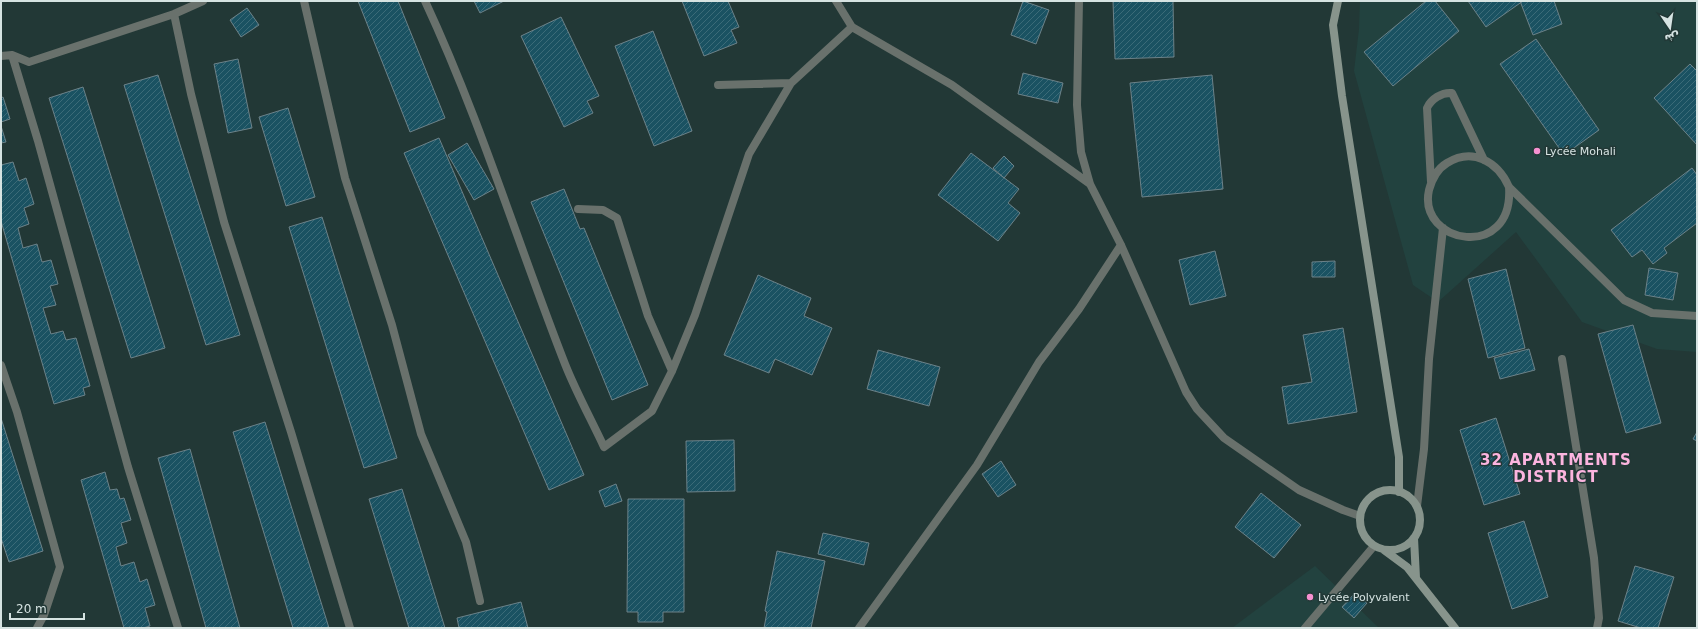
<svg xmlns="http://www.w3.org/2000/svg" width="1698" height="629" viewBox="0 0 1698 629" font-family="'DejaVu Sans',Cairo,sans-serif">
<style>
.built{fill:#22423f}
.building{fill:url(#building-hatch);stroke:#6c8289}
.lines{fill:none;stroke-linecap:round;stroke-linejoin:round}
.lane{stroke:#69716c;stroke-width:8}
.street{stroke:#69716c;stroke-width:8}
.secondary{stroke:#87948c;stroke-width:8}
.poi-dot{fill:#f690d0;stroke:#223836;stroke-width:1.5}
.labels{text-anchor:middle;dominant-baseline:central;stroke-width:3;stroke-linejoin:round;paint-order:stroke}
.poi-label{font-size:11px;fill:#d6e3e2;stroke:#223836;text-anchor:start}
.district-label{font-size:15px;font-weight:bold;letter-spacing:1px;fill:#fcb4df;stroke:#223836}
</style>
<defs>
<pattern id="building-hatch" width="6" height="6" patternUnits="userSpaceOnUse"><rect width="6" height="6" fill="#1a5262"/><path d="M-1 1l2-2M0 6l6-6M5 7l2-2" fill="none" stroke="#3b6b78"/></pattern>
</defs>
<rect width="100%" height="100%" fill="#223836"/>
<path class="built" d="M1360,1H1697V352L1657,349L1582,322L1516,232L1438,302L1413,285L1354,71L1359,29Z
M1315,566L1379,628H1232Z"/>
<path class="building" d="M358,1H398L445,118L410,132Z
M474,1H504L480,13Z
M682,1H728L739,27L731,30L737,43L704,56Z
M1023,1L1049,10L1036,44L1011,35Z
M1113,1H1173L1174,57L1115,59Z
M1426,1H1435L1459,31L1393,86L1364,52Z
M1468,1H1523L1486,27Z
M1520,1H1554L1562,24L1533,35Z
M247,8L259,25L241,37L230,20Z
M561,17L599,96L587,101L593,113L564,127L521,36Z
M653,31L692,131L654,146L615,46Z
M1536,39L1599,130L1564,155L1500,64Z
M238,59L252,128L228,133L214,64Z
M1690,64L1697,71V145L1654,98Z
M1023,73L1063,83L1058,103L1018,94Z
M158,75L240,335L206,345L124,85Z
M1212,75L1223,189L1142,197L1130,83Z
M83,87L165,348L131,358L49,98Z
M3,97L10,119L1,122V98Z
M288,108L315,197L286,206L259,117Z
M1,126L6,142L1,143Z
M439,138L584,475L549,490L404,153Z
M467,143L494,189L474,200L448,155Z
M971,153L1019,189L1008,203L1020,213L998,241L938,195Z
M1004,156L1014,166L1004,178L993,168Z
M13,162L19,181L26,178L34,204L24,208L29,224L18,228L23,248L37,244L42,262L51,260L58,284L50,286L56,305L43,308L51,334L63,331L66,340L76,338L90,386L83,388L85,395L54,404L1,221V165Z
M1692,168L1697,175V223L1664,248L1667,253L1653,264L1642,250L1632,257L1611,230Z
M564,189L580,229L584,228L648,385L612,400L531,202Z
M322,217L397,458L364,468L289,227Z
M1215,251L1226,296L1190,305L1179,260Z
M1335,261V277H1312V262Z
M1649,268L1678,273L1673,300L1645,295Z
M1506,269L1525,348L1488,358L1468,279Z
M758,275L811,298L804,316L832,328L812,375L775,359L769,373L724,355Z
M1633,325L1661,423L1626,433L1598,334Z
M1343,328L1357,412L1288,424L1282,387L1312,382L1303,335Z
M1529,349L1535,370L1500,379L1494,358Z
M878,350L940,367L929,406L867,389Z
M1,418L43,551L9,562L1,538Z
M1496,418L1520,494L1484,505L1460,430Z
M265,422L329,628H293L233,432Z
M1697,432V441L1693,439Z
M734,440L735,491L687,492L686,441Z
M190,449L240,628H206L158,458Z
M1001,461L1016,485L998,497L982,474Z
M105,472L110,490L117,489L120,499L124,498L131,520L121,523L127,543L116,547L121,566L134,562L140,582L147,579L155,605L145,608L150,626L143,628H124L81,480Z
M616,484L622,501L605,507L599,491Z
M402,489L445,628H409L369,499Z
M1261,493L1301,525L1274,558L1235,527Z
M628,499H684V612H663V622H638V612H627Z
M1524,521L1548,597L1512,609L1488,533Z
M823,533L869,543L864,565L818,554Z
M777,551L825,561L811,628H764L767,612L765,611Z
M1635,566L1674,577L1658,628H1641L1618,621Z
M1355,593L1367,603L1354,618L1342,607Z
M521,602L528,628H459L457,618Z"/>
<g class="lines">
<path class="lane" d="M1431,182L1427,108C1431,99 1442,92 1452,93L1484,160
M1509,187C1514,262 1417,244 1429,190C1432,179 1437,169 1447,163C1473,147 1498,162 1509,187L1624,300L1652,313L1697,316
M1417,506L1424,449L1429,359L1443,228
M1305,628L1374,546"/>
<path class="street" d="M304,1L345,178L392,325L421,434L466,542L480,601
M425,1C480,119 518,244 565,364C576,392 591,419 604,447L652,411L672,371L695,315L749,154L791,83L852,27
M836,1L852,27L952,85L1090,184
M1079,1L1077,105L1081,152L1090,184L1121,245L1186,392L1197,409L1224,438L1299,490L1343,510L1360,516
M174,14L191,94L224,222L291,432L350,628
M12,55L38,141L128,467L178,628
M1,56L12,55L29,62L174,14L203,1
M718,85L791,83
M578,209L603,210L617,218L648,316L672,371
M1562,359L1594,558L1599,618L1597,628
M1,365L17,412L60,567L44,615L37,628
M859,628L977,465L1039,362L1079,309L1121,245"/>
<path class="secondary" d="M1338,1L1333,25L1342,96L1399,457V492
M1360 520a30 30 0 1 1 60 0a30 30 0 1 1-60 0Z
M1414,538L1416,578
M1384,550L1407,567L1455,628"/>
</g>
<g class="poi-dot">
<circle cx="1537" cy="151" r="4"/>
<circle cx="1310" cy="597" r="4"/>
</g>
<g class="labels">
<g class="poi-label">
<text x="1545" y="151">Lycée Mohali</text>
<text x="1318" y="597">Lycée Polyvalent</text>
</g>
<g class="district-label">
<text x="1556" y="460">32 APARTMENTS<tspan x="1556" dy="17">DISTRICT</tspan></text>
</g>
</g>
<rect width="1698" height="629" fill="none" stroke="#d6e3e2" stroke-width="4"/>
<g transform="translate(1670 28) rotate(167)" stroke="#223836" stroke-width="3" paint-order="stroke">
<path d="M0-3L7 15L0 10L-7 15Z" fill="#d6e3e2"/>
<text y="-6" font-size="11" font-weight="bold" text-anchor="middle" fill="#d6e3e2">ش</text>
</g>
<path d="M10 613v6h74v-6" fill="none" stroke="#d6e3e2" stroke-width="2"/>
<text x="16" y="613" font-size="12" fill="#d6e3e2" stroke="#223836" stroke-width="3" paint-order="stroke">20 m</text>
</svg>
